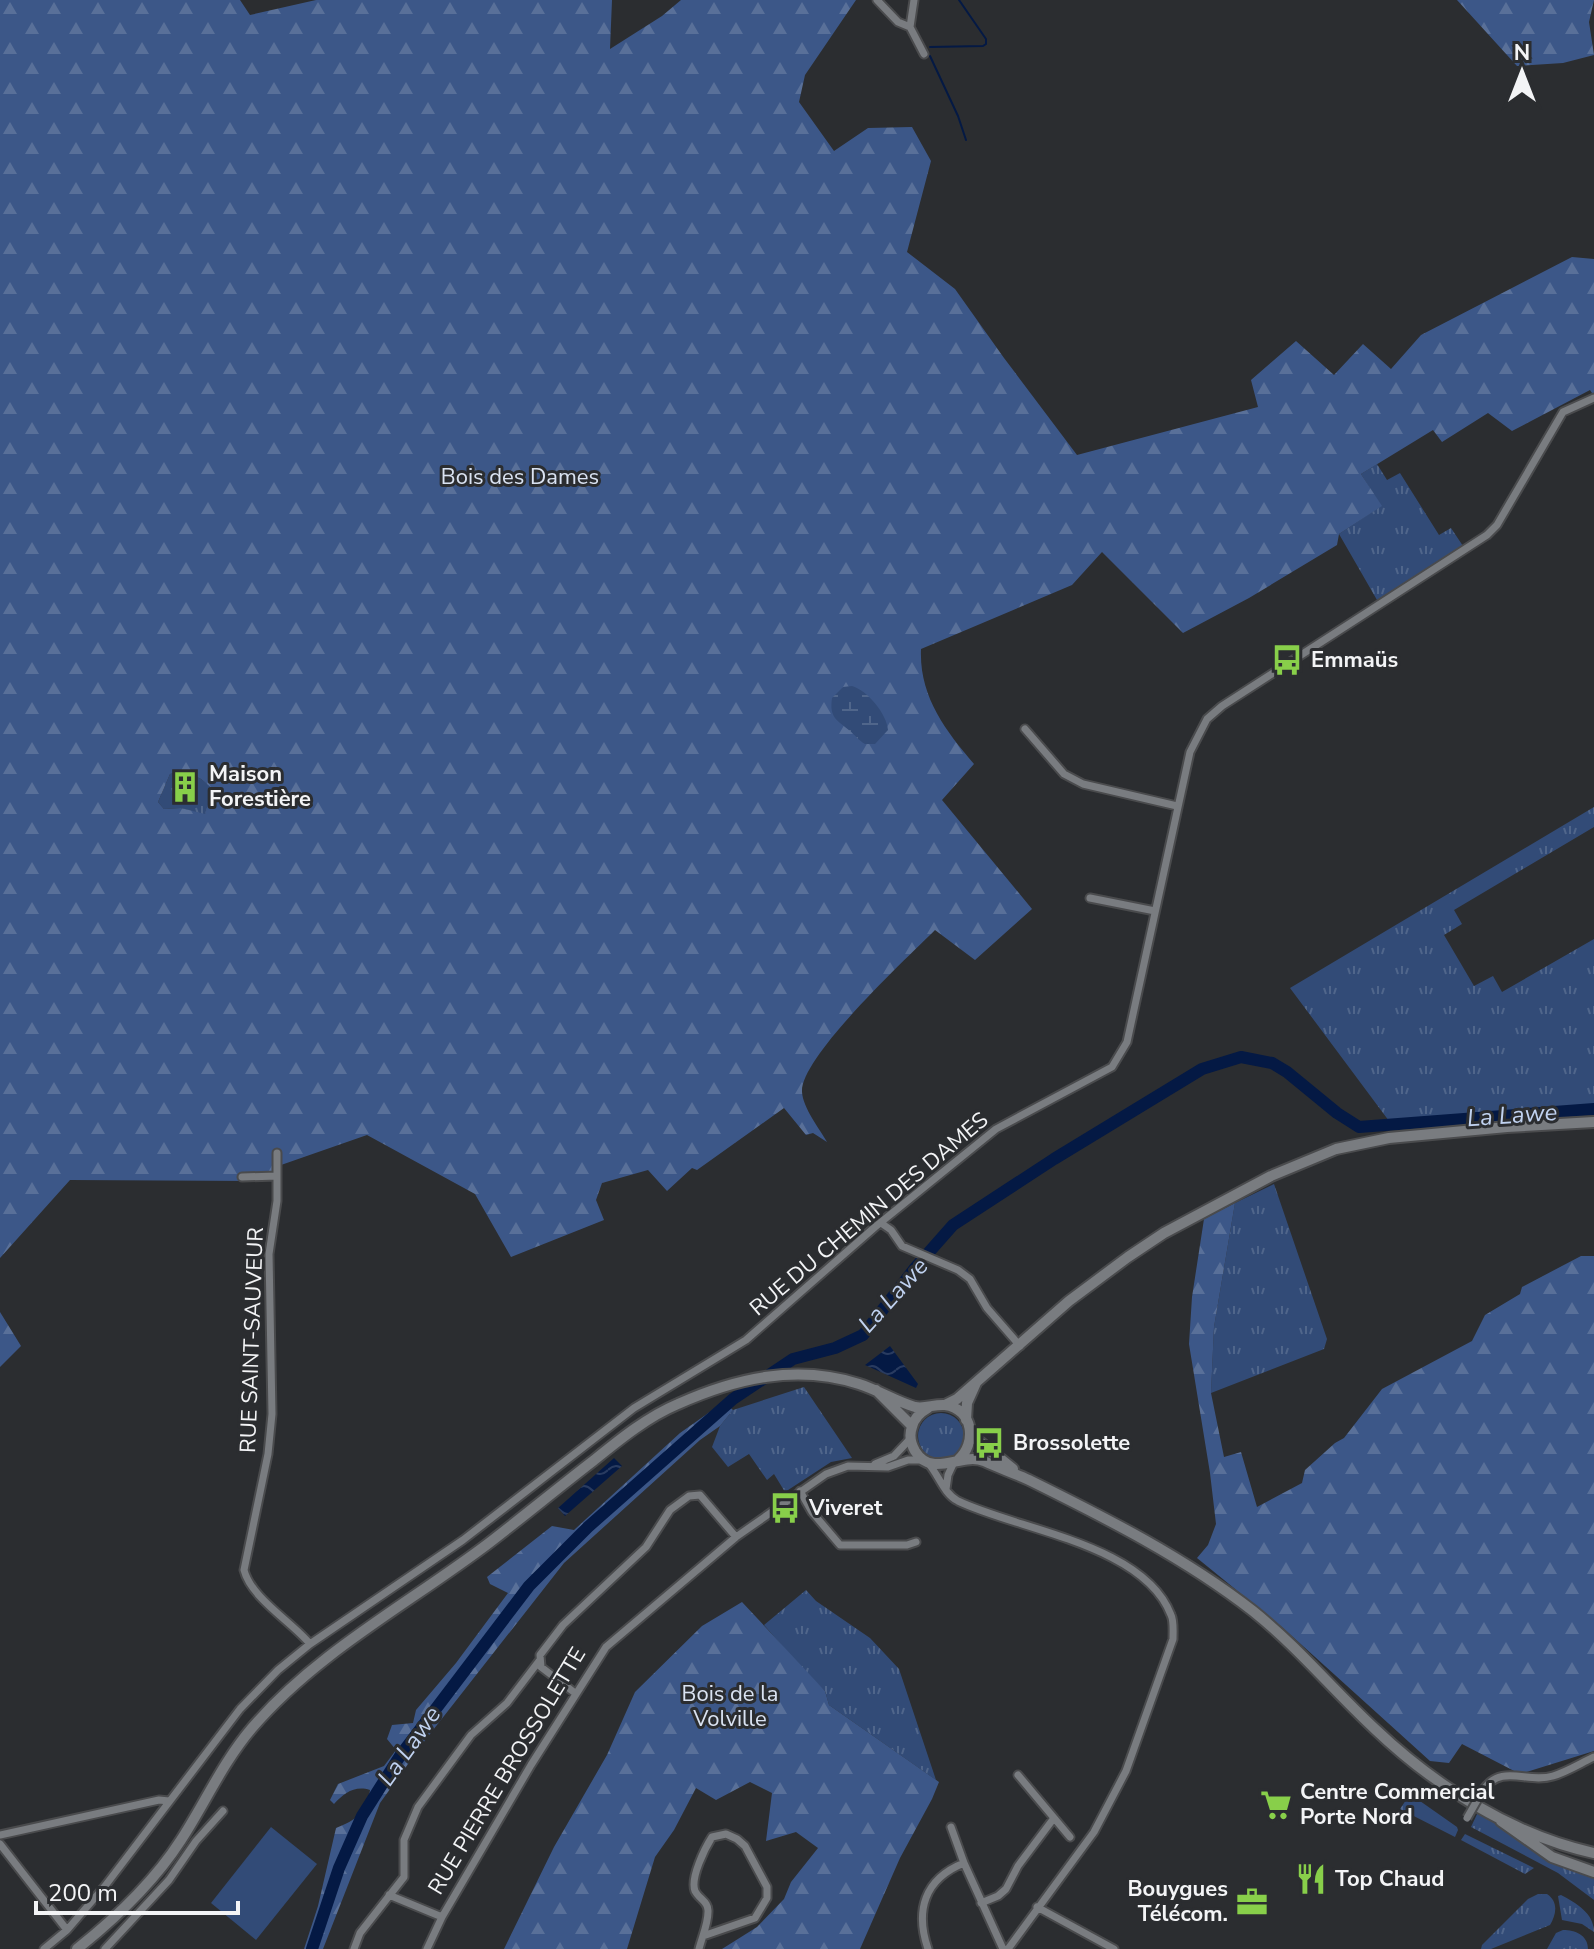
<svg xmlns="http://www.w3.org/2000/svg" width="1594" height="1949" viewBox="0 0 1594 1949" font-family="'Nunito Sans',sans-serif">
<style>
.grass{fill:url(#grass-tufts)}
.forest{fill:url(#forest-firs);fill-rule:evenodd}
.wetland{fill:url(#wetland-marsh)}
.pitch{fill:#324b77}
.water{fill:url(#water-waves)}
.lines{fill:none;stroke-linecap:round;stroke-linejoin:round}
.stream{stroke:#041944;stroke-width:2}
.river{stroke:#041944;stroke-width:12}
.street-casing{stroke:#4a4b4d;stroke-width:11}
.secondary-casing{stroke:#4a4b4d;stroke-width:14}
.street{stroke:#797c80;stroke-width:7}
.secondary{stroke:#797c80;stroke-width:10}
.street-bridge-casing{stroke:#4a4b4d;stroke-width:11;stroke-linecap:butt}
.street-bridge{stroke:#797c80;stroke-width:7}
.labels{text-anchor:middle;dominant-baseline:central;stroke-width:6;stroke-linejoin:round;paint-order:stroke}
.park-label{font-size:22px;fill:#dae3f2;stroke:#2b2d30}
.poi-label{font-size:22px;font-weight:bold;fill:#f3f4f6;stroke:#2b2d30;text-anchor:start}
.street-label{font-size:22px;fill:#f3f4f6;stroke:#2b2d30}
.water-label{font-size:24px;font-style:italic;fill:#c0d2f0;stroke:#2b2d30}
</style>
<defs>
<pattern id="grass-tufts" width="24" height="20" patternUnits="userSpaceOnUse" patternTransform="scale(2)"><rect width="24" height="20" fill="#324b77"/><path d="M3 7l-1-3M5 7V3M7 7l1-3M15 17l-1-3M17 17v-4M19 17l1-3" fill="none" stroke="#50668b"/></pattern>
<pattern id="forest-firs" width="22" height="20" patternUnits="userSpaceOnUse" patternTransform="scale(2)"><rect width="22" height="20" fill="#3c5788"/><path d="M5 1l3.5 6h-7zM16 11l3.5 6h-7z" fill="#597099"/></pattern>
<pattern id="wetland-marsh" width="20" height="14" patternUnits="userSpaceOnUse" patternTransform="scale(2)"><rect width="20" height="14" fill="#324b77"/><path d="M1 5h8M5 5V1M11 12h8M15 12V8" fill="none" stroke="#50668b"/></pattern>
<pattern id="water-waves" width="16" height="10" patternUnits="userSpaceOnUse" patternTransform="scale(2)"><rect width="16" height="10" fill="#041944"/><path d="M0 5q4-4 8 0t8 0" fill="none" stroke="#293b60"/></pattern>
</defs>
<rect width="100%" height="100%" fill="#2b2d30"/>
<path class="grass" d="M1377,464L1387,480L1400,473L1439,535L1451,528L1463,546L1377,600L1339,534L1381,506L1361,474Z
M184,771L201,779L214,789L205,815L181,808L164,809L158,802L170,774Z
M1594,807V827L1454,910L1462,924L1444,935L1474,986L1493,976L1502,992L1594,939V1106L1389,1121L1290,988Z
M1274,1184L1327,1339L1324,1349L1211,1393L1214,1327L1235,1203Z
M804,1387L852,1458L831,1462L785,1492L774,1474L767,1480L749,1454L728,1467L712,1447L720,1426L733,1410Z
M918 1436a23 23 0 1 1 46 0a23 23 0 1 1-46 0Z
M806,1590L816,1601L870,1638L899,1669L936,1780L829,1705L825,1691L805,1672L764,1625Z
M1410,1794L1457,1827L1458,1830L1455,1837L1400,1809Z
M1478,1812L1545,1857L1594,1875V1900L1558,1873L1471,1827Z
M1465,1834L1534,1868L1525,1874L1461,1840Z
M1538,1894H1547C1559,1902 1556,1915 1550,1925L1491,1949H1481L1482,1945L1528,1899Z
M1561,1895C1576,1903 1594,1913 1594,1932L1582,1924L1562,1920L1558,1896Z
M1563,1930C1575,1930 1588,1935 1588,1949H1547L1556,1933Z"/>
<path class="forest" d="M0,0H240L250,15L316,0H612L610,49L662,16L681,0H856L805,75L799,102L834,151L868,128L912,127L931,161L907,252L955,289L1004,358L1077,455L1258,407L1251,380L1296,341L1334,375L1363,344L1391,369L1421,335L1572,257L1594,259V396L1590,390L1512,431L1488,413L1442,442L1433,430L1361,474L1382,506L1339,534L1337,545L1249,598L1183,633L1102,552L1072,585L921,649C919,696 945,730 974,764L942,800L1032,909L975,960L935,930C907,958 800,1057 802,1092C803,1108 819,1128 827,1142L813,1133L806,1135L784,1108L697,1170L692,1168L667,1191L648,1170L602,1183L596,1200L604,1220L511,1257L475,1194L367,1135L281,1165L274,1181L70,1180L0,1258ZM184,771L201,779L213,789L205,814L181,808L164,809L158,802L170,774Z
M1457,0H1594L1589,22L1594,55L1563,63L1517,66Z
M1235,1203L1214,1327L1211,1393L1224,1457L1241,1452L1257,1507L1302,1483L1305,1470L1335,1443L1344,1438L1382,1389L1472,1341L1485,1315L1520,1294L1522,1287L1581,1256H1594V1751L1520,1774L1462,1744L1449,1763L1430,1761L1283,1628L1197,1558L1208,1545L1216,1524L1210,1473L1189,1344L1192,1297L1204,1219Z
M0,1312L21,1346L0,1367Z
M724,1402L733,1410L720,1426L700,1440L564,1563L426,1739L380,1803L323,1949H304L318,1906L336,1828C356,1820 367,1813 370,1790C355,1785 344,1793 334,1804L330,1800L338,1784L384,1766L396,1750L387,1739L392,1725L413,1723L416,1710L456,1663L508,1593L490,1584L487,1577L552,1526L574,1530L680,1433Z
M742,1602L825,1691L829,1705L939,1782L932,1799L900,1858L860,1949H722L757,1927L784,1899L791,1882L818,1848L796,1832L766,1841L772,1793L750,1782L716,1800L696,1788L674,1830L655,1857L627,1949H504L554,1847L607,1755L635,1692L702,1626Z"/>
<path class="wetland" d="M852,686C867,690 887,714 888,730L875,744H865C858,740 855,735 850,731C837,720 829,718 832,698L843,687Z"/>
<path class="pitch" d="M271,1827L317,1864L256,1940L211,1903Z"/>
<path class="water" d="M890,1346L918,1384L916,1388L865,1365Z
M614,1458L622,1466L565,1516L558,1508Z"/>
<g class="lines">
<path class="stream" d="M930,47L983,46L986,44V39L959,0
M930,56L958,116L966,140"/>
<path class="river" d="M312,1949L339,1868L362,1816L400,1756L529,1586L588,1527L733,1399L793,1359L835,1348L863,1335L915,1268L953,1225L1054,1159L1202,1069L1241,1057L1272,1063L1287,1072L1337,1113L1359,1127L1594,1109"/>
<defs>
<path id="street" d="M877,0L898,22L910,27
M910,27L924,54
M910,27L914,0
M1025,729L1064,774L1083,784L1177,806
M1090,898L1155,911
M277,1153V1201L269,1254L272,1414L268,1454L244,1570C251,1598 292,1622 310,1644
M242,1177L277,1176
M881,1223L891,1230L902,1246L958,1270L970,1279L987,1308L1020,1346
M928,1463C939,1475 943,1493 958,1501C1018,1530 1144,1544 1171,1615C1174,1621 1173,1631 1173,1639L1126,1771L1094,1832L1008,1949
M875,1464L894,1456L911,1438
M946,1489L948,1475L954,1462
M800,1491L812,1512L840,1545H907L916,1542
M575,1693L541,1667L540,1655L563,1625L646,1547L670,1510L689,1496L700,1495L736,1537
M1018,1775L1070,1837
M1483,1790C1502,1763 1527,1784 1553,1776C1567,1772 1581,1763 1594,1757
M951,1827L964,1863L1003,1949
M0,1835L159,1800L169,1801
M0,1844L67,1930
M389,1895L442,1917
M981,1903L998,1896L1006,1889L1018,1866L1054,1818
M1037,1907L1114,1949
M44,1949L67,1930L105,1886L240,1709L278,1670L310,1644L463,1540L634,1408L746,1340L875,1227L996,1129L1112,1067L1127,1042L1190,752L1207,719L1222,706L1487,535L1497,525L1563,412L1594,398
M105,1949L169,1880L196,1841L223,1811
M354,1949L360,1933L404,1877V1840L418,1807L471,1735L507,1703L539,1661
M427,1949L442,1917L531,1765L606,1647L736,1537L826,1474L848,1466L888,1467L908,1460H923
M699,1949C702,1937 708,1924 708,1912C709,1902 699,1899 695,1891C690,1878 705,1848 712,1837L726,1834L737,1839L745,1846L767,1887V1898L755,1918L703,1936
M928,1949C915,1911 924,1879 964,1863"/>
<path id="secondary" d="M876,1390L912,1426
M945,1405L957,1399L1069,1301L1128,1257L1164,1233L1271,1176L1336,1149L1389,1138L1507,1127L1594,1122
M928,1408C921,1412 914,1418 912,1427C909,1435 911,1444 915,1451C932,1479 961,1452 984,1461C999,1468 1014,1473 1029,1480C1106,1518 1185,1558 1253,1611C1298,1647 1333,1690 1375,1729C1435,1786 1512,1835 1594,1853
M966,1420L967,1403L976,1383
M971,1435L1013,1469
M1501,1821L1552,1857L1594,1872
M77,1949C116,1918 154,1882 181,1840C205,1803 223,1762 252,1728C317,1652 410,1603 489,1543C524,1516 558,1488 593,1461C619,1440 647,1417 678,1404C736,1378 797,1364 859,1384C878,1390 897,1402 915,1407C926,1409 934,1404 945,1405C974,1409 977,1444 958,1460"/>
</defs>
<use href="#street" class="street-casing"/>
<use href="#secondary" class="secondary-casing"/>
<use href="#street" class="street"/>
<use href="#secondary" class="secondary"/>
<defs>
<path id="street-bridge" d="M1467,1818L1483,1790"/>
</defs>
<use href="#street-bridge" class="street-bridge-casing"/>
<use href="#street-bridge" class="street-bridge"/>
</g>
<defs>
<symbol id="bus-bare" viewBox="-9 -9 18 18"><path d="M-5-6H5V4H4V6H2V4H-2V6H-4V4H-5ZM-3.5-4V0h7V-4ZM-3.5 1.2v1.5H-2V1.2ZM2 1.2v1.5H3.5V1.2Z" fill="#88cf4a" stroke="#2b2d30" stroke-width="2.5" paint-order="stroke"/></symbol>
<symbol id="building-bare" viewBox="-9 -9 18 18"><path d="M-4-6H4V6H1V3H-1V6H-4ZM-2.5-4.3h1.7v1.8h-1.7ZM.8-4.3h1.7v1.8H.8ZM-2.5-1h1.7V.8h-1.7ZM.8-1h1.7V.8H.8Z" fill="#88cf4a" stroke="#2b2d30" stroke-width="2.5" paint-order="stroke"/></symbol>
<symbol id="supermarket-bare" viewBox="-9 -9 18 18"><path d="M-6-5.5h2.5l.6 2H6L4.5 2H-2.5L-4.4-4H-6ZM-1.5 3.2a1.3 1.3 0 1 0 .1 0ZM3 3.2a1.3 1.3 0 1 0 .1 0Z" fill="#88cf4a" stroke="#2b2d30" stroke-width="2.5" paint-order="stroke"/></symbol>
<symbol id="restaurant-bare" viewBox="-9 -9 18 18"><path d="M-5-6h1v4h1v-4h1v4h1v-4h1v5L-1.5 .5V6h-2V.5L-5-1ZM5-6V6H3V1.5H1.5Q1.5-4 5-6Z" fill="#88cf4a" stroke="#2b2d30" stroke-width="2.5" paint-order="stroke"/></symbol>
<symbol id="office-bare" viewBox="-9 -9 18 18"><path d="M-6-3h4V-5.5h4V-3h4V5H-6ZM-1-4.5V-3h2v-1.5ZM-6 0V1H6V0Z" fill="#88cf4a" stroke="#2b2d30" stroke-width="2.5" paint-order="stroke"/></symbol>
</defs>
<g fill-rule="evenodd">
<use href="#bus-bare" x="1265" y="638" width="44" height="44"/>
<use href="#building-bare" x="163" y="765" width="44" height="44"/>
<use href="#bus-bare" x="967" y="1421" width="44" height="44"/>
<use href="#bus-bare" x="763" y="1486" width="44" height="44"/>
<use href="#supermarket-bare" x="1254" y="1783" width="44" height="44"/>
<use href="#restaurant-bare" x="1289" y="1857" width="44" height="44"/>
<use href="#office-bare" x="1230" y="1880" width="44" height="44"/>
</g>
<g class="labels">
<g class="park-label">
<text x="520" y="477">Bois des Dames</text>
<text x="730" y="1694">Bois de la<tspan x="730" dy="25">Volville</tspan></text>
</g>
<g class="poi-label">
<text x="1311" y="660">Emmaüs</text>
<text x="209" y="774">Maison<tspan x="209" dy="25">Forestière</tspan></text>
<text x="1013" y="1443">Brossolette</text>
<text x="809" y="1508">Viveret</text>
<text x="1300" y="1792">Centre Commercial<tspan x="1300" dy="25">Porte Nord</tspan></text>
<text x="1335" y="1879">Top Chaud</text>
<text x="1228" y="1889" text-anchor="end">Bouygues<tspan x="1228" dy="25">Télécom.</tspan></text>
</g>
<g class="street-label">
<text transform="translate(869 1214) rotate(-40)">RUE DU CHEMIN DES DAMES</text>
<text transform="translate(252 1340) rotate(-88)">RUE SAINT-SAUVEUR</text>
<text transform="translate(507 1771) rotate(-59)">RUE PIERRE BROSSOLETTE</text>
</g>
<g class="water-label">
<text transform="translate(1512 1115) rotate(-4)">La Lawe</text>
<text transform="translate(893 1295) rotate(-48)">La Lawe</text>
<text transform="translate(409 1746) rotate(-55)">La Lawe</text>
</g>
</g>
<g transform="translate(1522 72)" stroke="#2b2d30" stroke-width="6" paint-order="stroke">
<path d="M0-6L14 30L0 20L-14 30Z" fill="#f3f4f6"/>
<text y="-12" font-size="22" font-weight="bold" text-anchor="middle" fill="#f3f4f6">N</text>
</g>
<path d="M36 1901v12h202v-12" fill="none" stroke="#f3f4f6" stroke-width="4"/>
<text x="48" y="1901" font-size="24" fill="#f3f4f6" stroke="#2b2d30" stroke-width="6" paint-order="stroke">200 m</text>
</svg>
